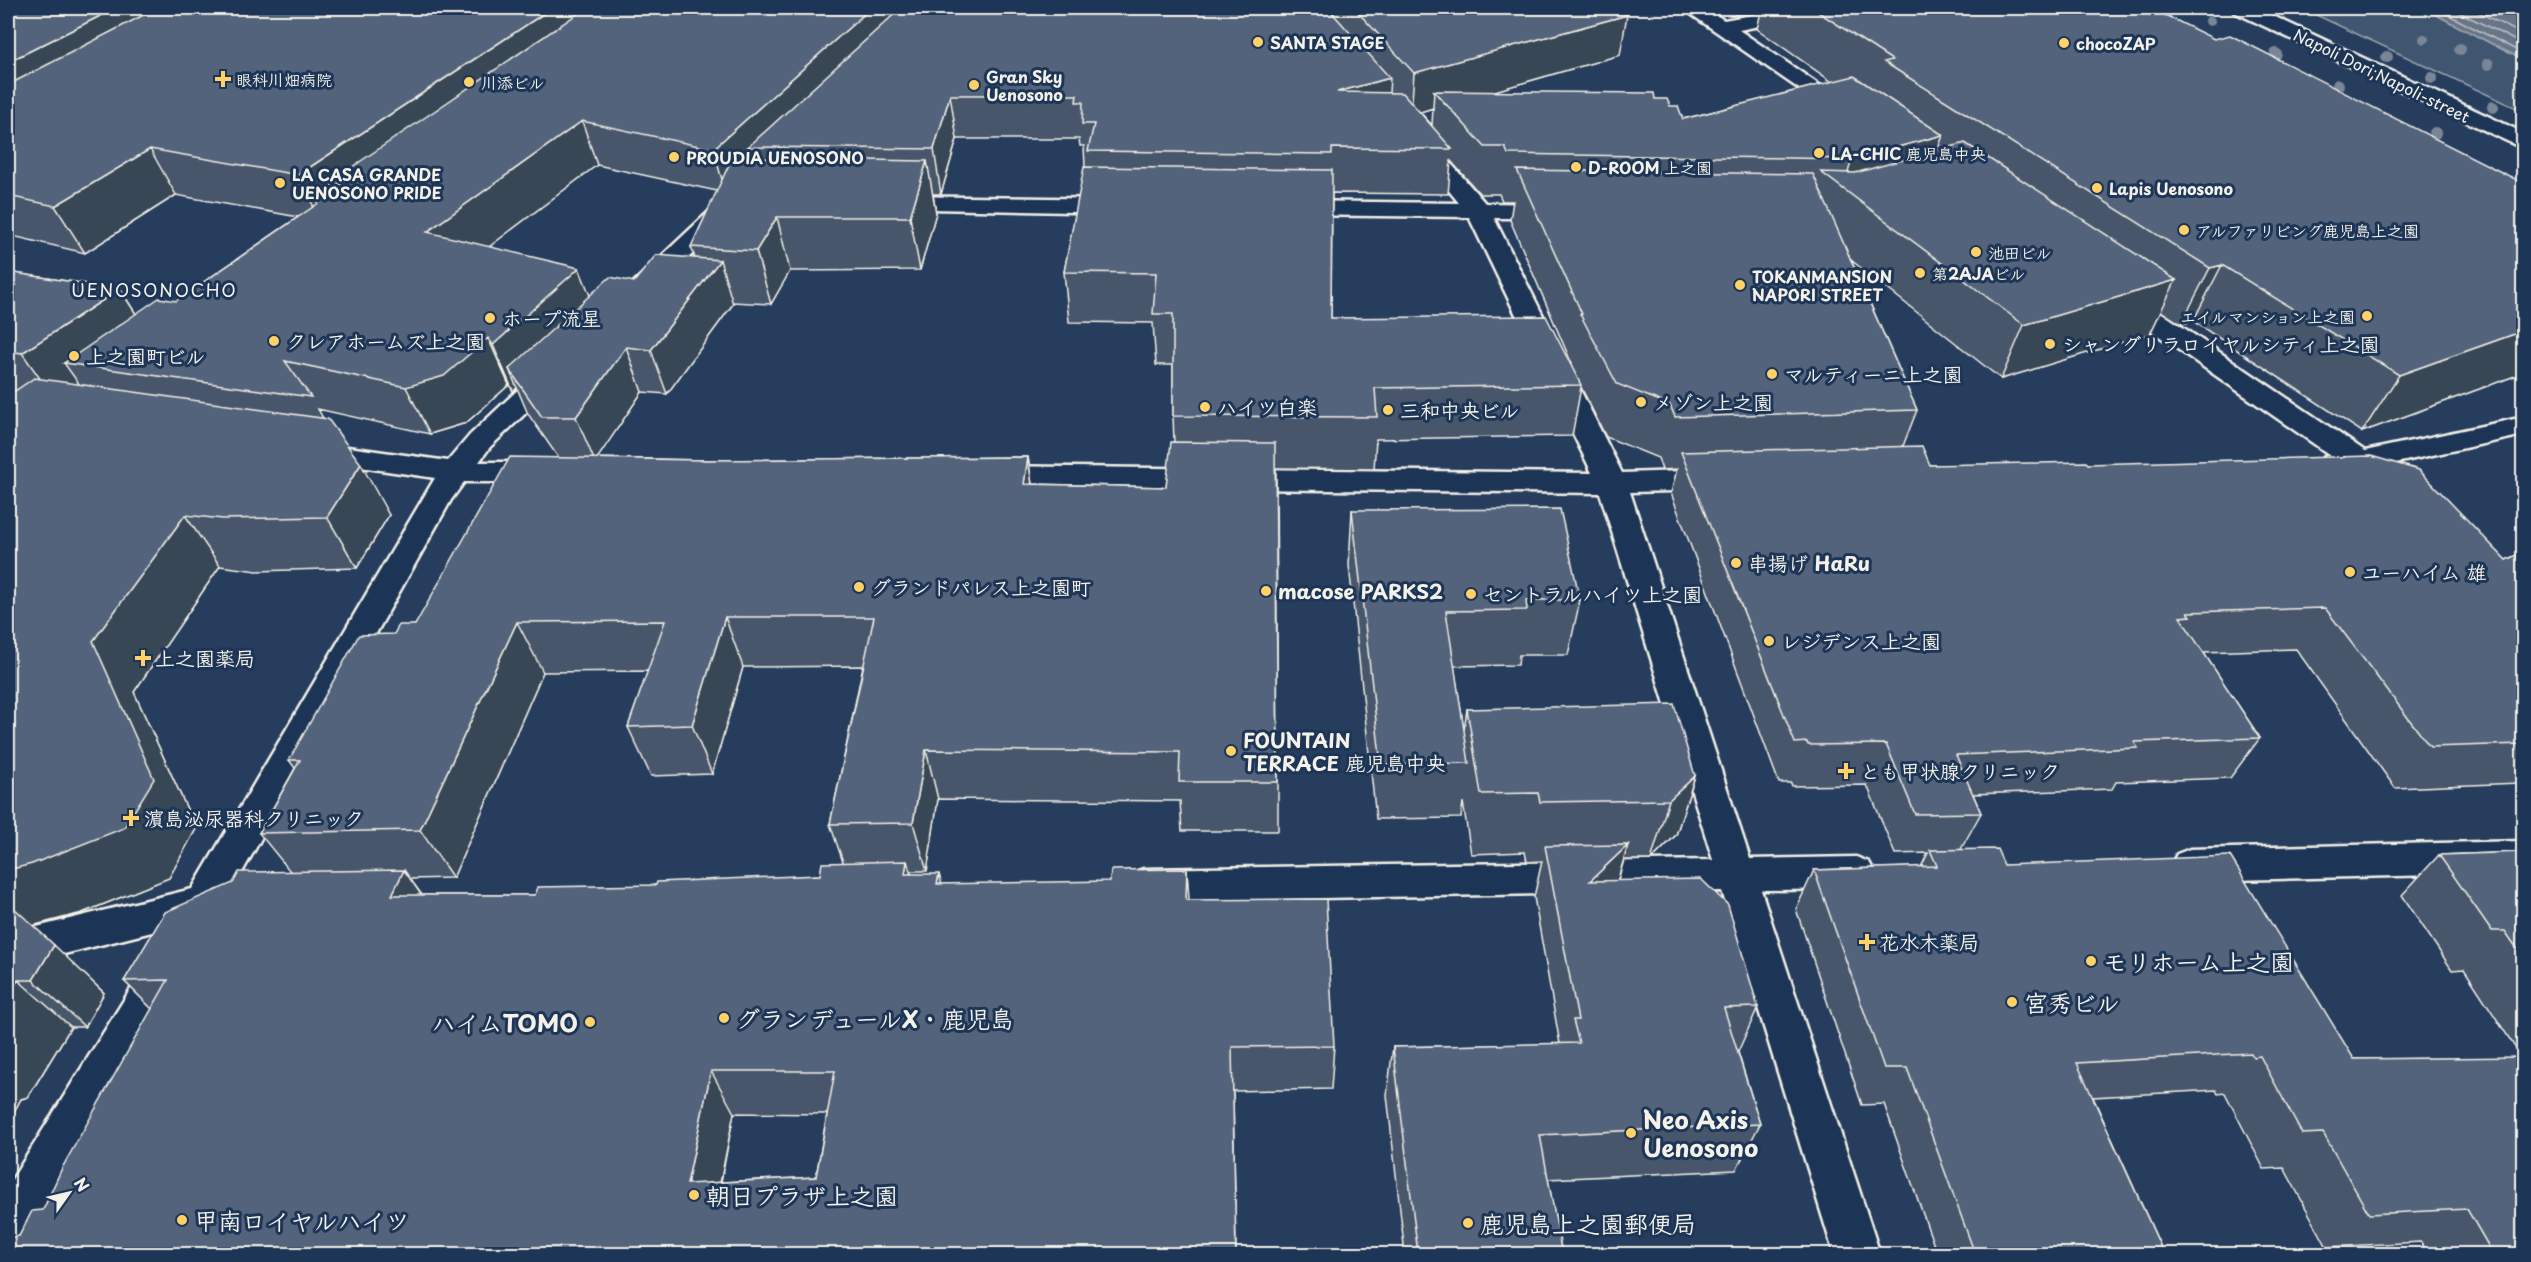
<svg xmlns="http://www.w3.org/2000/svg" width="2531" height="1262" viewBox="0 0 2531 1262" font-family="'Playpen Sans','Klee One',sans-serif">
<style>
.green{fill:#40546f;stroke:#9aa2ac;stroke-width:1.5}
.water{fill:#677588;stroke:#9fa7ae;stroke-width:1.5}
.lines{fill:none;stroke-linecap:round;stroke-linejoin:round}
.shore{stroke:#bcbfc2;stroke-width:1.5}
.minor-casing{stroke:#f4f1e8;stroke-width:5}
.minor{fill:#1d3557;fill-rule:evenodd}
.tree{fill:#7a8696}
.wall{fill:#47566a;stroke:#f4f1e8;stroke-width:1.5;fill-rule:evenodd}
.shaded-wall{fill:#394656;stroke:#f4f1e8;stroke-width:1.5}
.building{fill:#52647b;stroke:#f4f1e8;stroke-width:1.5;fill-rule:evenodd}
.poi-dot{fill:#ffd166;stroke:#1d3557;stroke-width:2}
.labels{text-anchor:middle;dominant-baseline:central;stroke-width:6;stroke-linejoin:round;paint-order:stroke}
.far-poi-label{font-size:16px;font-weight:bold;fill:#f4f1e8;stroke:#1d3557;text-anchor:start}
.far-street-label{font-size:16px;fill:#f4f1e8;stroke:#1d3557}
.far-quarter-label{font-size:18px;letter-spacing:1.5px;fill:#f4f1e8;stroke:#1d3557}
.poi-label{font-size:20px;font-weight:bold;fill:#f4f1e8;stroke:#1d3557;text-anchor:start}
.near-poi-label{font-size:24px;font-weight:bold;fill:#f4f1e8;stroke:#1d3557;text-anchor:start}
</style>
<rect width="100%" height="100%" fill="#263d5d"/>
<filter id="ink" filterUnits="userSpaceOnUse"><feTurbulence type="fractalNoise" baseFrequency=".0167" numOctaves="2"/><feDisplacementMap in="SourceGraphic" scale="12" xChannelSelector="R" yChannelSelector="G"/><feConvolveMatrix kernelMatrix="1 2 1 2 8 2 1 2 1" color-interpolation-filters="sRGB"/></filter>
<g filter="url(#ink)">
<path class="green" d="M2301,8H2423L2523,60V111Z"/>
<path class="water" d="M2423,8H2523V60Z"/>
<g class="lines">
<path class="shore" d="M2435,8L2524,54
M2451,8L2524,45
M2470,8L2524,35"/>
<defs>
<path id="minor" d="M1682,8H1705L1724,20L1791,8H1829L1826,12L1819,14L1739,30L1859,112L1856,117H1840Z
M2231,8H2256L2524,133V149L2234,12Z
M1421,136L1429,138L1485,203L1557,204L1566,206L1569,211L1566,216L1557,218H1494L1622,473L1717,470L1728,473L1732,480L1728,487L1717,490L1630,492L1750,859L1856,857L1869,862L1875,873L1869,884L1856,889L1761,890L1880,1254H1834L1722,891L1143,901L1129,896L1124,885L1129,874L1143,869L1713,860L1600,493L986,486L975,483L971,476L975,469L986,466L1592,473L1469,217L1287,215L1278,213L1275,208L1278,203L1287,201L1459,203L1410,143L1413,138Z
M891,196L1122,199L1131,201L1134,206L1131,211L1122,213L883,208L879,203L883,198Z
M727,201L736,203L739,208L736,213L652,292L643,295L634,292L630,287L634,282L718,203Z
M2119,288L2128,290L2365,451L2524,417V435L2382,466L2378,474L2368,477L2355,472L2325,470L2320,463L2325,456L2330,455L2110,302L2106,296L2110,290Z
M555,362L565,364L569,370L565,376L490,447L479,462H547L557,465L562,472L557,479L547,482H464L451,500L227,899L223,913L219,914L210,930L196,935L182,930L180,925L8,968V934L192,889L435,478L312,460L302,458L297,451L302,444L312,442L448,461L470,435L545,364Z
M2524,841V873L2190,881L2177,876L2171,865L2177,854L2190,849Z
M169,945L183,950L189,962L183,974L24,1243L8,1249V1186L155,950Z"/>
</defs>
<use href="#minor" class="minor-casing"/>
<use href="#minor" class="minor"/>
</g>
<g class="tree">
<circle cx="2210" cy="21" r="5"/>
<circle cx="2424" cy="39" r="5"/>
<circle cx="2460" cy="49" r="6"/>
<circle cx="2276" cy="54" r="6"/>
<circle cx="2387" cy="57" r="6"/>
<circle cx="2488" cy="64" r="6"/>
<circle cx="2432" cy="78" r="6"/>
<circle cx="2338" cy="85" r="6"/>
<circle cx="2493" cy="107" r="6"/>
<circle cx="2435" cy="133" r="6"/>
</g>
<path class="wall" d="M8,8L1334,14V8H1620V55L1491,92L1655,99L1670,106L1683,119L1832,82L1757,29L1761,12L1738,16L1726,8H2151L2523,373L2362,432L2193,321L2181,324L2161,311L2150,334L2001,379L1851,260L1917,410L1903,446L1930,465L2088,464L2506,560L2523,552V787L2520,783L2395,788L2296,649L2203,652L2260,738L2230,778L2116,782L2112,789L1973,794L1981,813L1961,849L2004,865L2354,1059L2522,1058L2464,969L2452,970L2402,895L2439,855L2523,852V1254H2428L2421,1242L2327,1247L2284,1168L2264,1169L2225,1093L2218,1094L2216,1090L2093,1097L2164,1254H1937L1884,1104L1862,1105L1796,909L1814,870L1921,867L1928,853L1895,854L1867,785L1792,786L1791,783H1779L1671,493L1677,469L1662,470L1658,458L1606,437L1581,387L1572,436L1376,439L1374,469L1276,468L1278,782V831H1182L1180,801L938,799L927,871H910L911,874L942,884L1189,900L1334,1046L1331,1089L1233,1091L1236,1254H8L19,1236L43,1210L152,1009L124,981L290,871L259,833L295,768L289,760L394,634L415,625L558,457L528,414L517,388L513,391L509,385L466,423L430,434L318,409L323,418L389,515L357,568L257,571L220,566L134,692L196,829L169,878L82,913L33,926L104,993L85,1027H71L28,1097L21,1099L8,1123V272L120,289L136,314L176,301L298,217L176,195L85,253L8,235ZM1433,108L1432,125L1420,112ZM957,139H1079L1080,146H1084L1085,167L1064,272L1069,322L1153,323L1156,365H1173V416L1174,442L1166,487L1032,484L1028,457L706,460L597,458L642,392L667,394L733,304L732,302L771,304L790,271L920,270L936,213L933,194H941ZM1451,161L1480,194H1499L1502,201H1513L1510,220L1571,362V364L1331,318L1332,193L1448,194ZM597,165L717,191L691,247L695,258L634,282L590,295L489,246ZM863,666L830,824L843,862L820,875L656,885L535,895H422L410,879L453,878L543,672L648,671L628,727L651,776L712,774L743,667ZM734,1113L827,1114L816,1177L721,1182Z
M1352,510L1580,600L1568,655H1519L1518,665L1454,666L1464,730L1467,709L1695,776L1676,835L1651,860H1624L1618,880L1758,1007L1738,1052L1760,1124L1736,1170L1548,1179L1562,1254H1405L1387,1095L1393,1047L1560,1044L1534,897L1542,861L1527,862L1525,852L1471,854L1463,802L1461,818L1376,819L1349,565Z"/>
<path class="shaded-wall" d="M116,8H220L8,121V62Z
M552,8H596L330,182L342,206L321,221L298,175Z
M871,8H923L748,147L753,167L726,193L713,149Z
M1740,8H1762L1761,12L1738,16Z
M1627,15L1620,55L1446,105L1434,91L1433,108L1411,115L1414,73Z
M1390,78L1387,121L1337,92Z
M950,95L957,139L941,194L934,149Z
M582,121L597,165L448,278L427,232Z
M1943,135L1927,181L1843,189L1852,159Z
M150,149L176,195L85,253L55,206Z
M927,161L936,213L920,270L910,217Z
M777,217L790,271L771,304L756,251Z
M720,260L733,304L667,394L651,350Z
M2222,265L2193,321L2181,324L2210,268Z
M579,268L597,313L509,369L517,388L513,391L493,345Z
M2176,280L2150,334L2001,379L2024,325Z
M120,289L152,339L64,363L82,388L58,404L22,353Z
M2523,331V373L2362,432L2399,375Z
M488,338L509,385L466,423L430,434L406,387Z
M626,347L642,392L595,462L576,417Z
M1028,457L1035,507L1024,484Z
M361,464L389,515L357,568L327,517Z
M185,515L220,566L134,692L196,829L169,878L82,913L8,932V870L93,641Z
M725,617L743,667L712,774L692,725Z
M517,622L543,672L453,878L420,830Z
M926,750L938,799L927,871L913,823Z
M1695,776L1676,835L1651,860L1669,800Z
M1628,845L1613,896L1590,881Z
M907,861L921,908L905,874Z
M1187,869L1190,915L1186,900Z
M404,870L436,916L392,895Z
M939,874L951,920L937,884Z
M54,945L104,993L85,1027L33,980Z
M18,980L71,1027L28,1097L21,1099L8,1123V996Z
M711,1071L734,1113L712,1224L687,1184Z"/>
<path class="building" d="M8,8H116L8,62Z
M157,8H552L298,175L150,149L55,206L8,196V85Z
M586,8H871L713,149L582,121L427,232L579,268L493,345L488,338L444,376L406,387L285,361L311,397L64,363L159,298L176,301L345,185L330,182Z
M901,8H1328L1390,78L1337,92L1403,93L1452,149L1332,148V154L1088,151L1094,124H1082L1083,102H1076L1077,95H950L934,149L748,147Z
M1354,8H1620L1627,15L1414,73Z
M1812,8H2151L2214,39L2230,35L2523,183V331L2399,375L2222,265L2210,268L1884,62L1892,60Z
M1854,76L1943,135L1852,159L1508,154L1505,147H1485L1434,91L1654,93L1655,99H1667L1670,106H1678L1683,119Z
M1965,143L2176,280L2024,325L1821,172L1855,173Z
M732,158L927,161L910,217H777L756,251L691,247Z
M1084,167L1332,170L1331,318L1546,316L1581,385L1375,388L1377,417L1173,416V314H1153L1156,273L1064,272Z
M1517,170L1813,174L1917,410L1675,417L1670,405L1617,384L1580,314H1582Z
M656,255L720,260L651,350L626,347L576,417H542L509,369L610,277L634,282Z
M8,272L120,289L22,353L8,351Z
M34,378L328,419L361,464L327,517L223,519L185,515L93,641L154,779L124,828L32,864L8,870V396Z
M1171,442L1275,443L1278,782H1179L1180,752L926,750L913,823L830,824L874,617H725L692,725L628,727L665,621L517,622L420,830L259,833L300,760H289L359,635L394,634L399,625H415L510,457L706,460L1028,457L1024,484L1166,487Z
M1922,446L1930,465L2086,462L2088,464L2371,456L2419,470L2506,560L2523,552V744L2430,747L2325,608L2188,612L2191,616L2180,617L2260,738L2134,742L2138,748L1956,755L1981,813L1915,814L1886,744L1808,745L1807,742L1795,743L1681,452Z
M1560,509L1580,600H1526L1527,610L1446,611L1469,763L1381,765L1352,510Z
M1674,704L1695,776L1669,800L1540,802L1538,793L1481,794L1467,709Z
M1628,845L1590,881L1701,879L1728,905L1758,1007L1724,1008L1760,1124L1540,1135L1562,1254H1418L1393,1047L1579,1043L1573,1020H1578L1545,846Z
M1997,849L2004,865L2230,856L2354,1059L2523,1057V1254H2493L2467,1209L2369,1214L2323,1133L2302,1134L2260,1056L2253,1057L2251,1053L2077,1063L2164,1254H1975L1907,1068H1884L1814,870L1937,866L1930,850Z
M2523,852V957L2505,931H2492L2439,855Z
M907,861L905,874H939L937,884L1110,881L1111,870L1187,869L1186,900L1326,899L1334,1046L1232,1047L1236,1254H8V1238L19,1236L32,1211L43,1210L62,1168L168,980L124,981L165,912L233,883L239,872L404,870L392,895H535L538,887L656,885L657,882L820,875L822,863ZM711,1071H835L816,1177L687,1184Z
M13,907L54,945L33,980H18L8,996V909Z"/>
</g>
<g class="poi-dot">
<circle cx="1258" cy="42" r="6"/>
<circle cx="2064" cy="43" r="6"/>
<path d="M220 70h6v6h6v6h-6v6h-6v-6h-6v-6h6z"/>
<circle cx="469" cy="82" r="6"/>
<circle cx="974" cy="85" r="6"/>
<circle cx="1819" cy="153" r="6"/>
<circle cx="674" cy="157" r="6"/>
<circle cx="1576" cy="167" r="6"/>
<circle cx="280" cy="183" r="6"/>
<circle cx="2097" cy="188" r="6"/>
<circle cx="2184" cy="230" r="6"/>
<circle cx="1976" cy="252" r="6"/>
<circle cx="1920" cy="273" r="6"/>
<circle cx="1740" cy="285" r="6"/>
<circle cx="2367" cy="316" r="6"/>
<circle cx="490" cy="318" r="6"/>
<circle cx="274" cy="341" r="6"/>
<circle cx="2050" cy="344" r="6"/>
<circle cx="74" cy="356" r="6"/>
<circle cx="1772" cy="374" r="6"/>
<circle cx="1641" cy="402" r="6"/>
<circle cx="1205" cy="407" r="6"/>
<circle cx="1388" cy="410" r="6"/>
<circle cx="1736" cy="563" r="6"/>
<circle cx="2350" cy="572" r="6"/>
<circle cx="859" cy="587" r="6"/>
<circle cx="1266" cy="591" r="6"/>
<circle cx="1471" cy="594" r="6"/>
<circle cx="1769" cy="641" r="6"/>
<path d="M140 649h6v6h6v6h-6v6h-6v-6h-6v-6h6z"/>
<circle cx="1231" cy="751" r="6"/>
<path d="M1843 762h6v6h6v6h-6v6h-6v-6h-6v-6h6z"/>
<path d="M128 809h6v6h6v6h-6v6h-6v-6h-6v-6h6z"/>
<path d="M1864 933h6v6h6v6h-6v6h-6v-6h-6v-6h6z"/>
<circle cx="2091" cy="961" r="6"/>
<circle cx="2012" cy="1002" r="6"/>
<circle cx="724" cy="1018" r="6"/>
<circle cx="590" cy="1022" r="6"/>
<circle cx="1631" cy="1133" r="6"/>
<circle cx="694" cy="1195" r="6"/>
<circle cx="182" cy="1220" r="6"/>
<circle cx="1468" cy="1223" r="6"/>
</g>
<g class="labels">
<g class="far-poi-label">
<text x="1270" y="42">SANTA STAGE</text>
<text x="2076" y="43">chocoZAP</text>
<text x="986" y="76">Gran Sky<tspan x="986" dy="18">Uenosono</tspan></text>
<text x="236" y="79">眼科川畑病院</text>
<text x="481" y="82">川添ビル</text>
<text x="1831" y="153">LA-CHIC 鹿児島中央</text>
<text x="686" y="157">PROUDIA UENOSONO</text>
<text x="1588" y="167">D-ROOM 上之園</text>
<text x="292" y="174">LA CASA GRANDE<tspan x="292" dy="18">UENOSONO PRIDE</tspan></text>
<text x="2109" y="188">Lapis Uenosono</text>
<text x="2196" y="230">アルファリビング鹿児島上之園</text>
<text x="1988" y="252">池田ビル</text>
<text x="1932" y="273">第2AJAビル</text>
<text x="1752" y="276">TOKANMANSION<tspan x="1752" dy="18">NAPORI STREET</tspan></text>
<text x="2355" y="316" text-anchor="end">エイルマンション上之園</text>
</g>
<g class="far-street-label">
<text transform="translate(2382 75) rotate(26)">Napoli Dori;Napoli-street</text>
</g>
<g class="far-quarter-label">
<text x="154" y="289">UENOSONOCHO</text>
</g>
<g class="poi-label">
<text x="502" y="318">ホープ流星</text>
<text x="286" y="341">クレアホームズ上之園</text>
<text x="2062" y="344">シャングリラロイヤルシティ上之園</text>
<text x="86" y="356">上之園町ビル</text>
<text x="1784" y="374">マルティーニ上之園</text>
<text x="1653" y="402">メゾン上之園</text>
<text x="1217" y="407">ハイツ白楽</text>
<text x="1400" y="410">三和中央ビル</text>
<text x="1748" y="563">串揚げ HaRu</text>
<text x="2362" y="572">ユーハイム 雄</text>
<text x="871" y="587">グランドパレス上之園町</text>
<text x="1278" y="591">macose PARKS2</text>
<text x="1483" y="594">セントラルハイツ上之園</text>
<text x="1781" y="641">レジデンス上之園</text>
<text x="155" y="658">上之園薬局</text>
<text x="1243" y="740">FOUNTAIN<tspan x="1243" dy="23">TERRACE 鹿児島中央</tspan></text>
<text x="1860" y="771">とも甲状腺クリニック</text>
<text x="144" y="818">濵島泌尿器科クリニック</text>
<text x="1879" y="942">花水木薬局</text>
</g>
<g class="near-poi-label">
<text x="2103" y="961">モリホーム上之園</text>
<text x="2024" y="1002">宮秀ビル</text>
<text x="736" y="1018">グランデュールX・鹿児島</text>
<text x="578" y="1022" text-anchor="end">ハイムTOMO</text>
<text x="1643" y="1119">Neo Axis<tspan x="1643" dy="28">Uenosono</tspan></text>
<text x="706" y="1195">朝日プラザ上之園</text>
<text x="194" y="1220">甲南ロイヤルハイツ</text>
<text x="1480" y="1223">鹿児島上之園郵便局</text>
</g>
</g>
<rect width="2531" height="1262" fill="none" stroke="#1d3557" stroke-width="30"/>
<rect x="15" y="15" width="2501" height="1232" fill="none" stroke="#f4f1e8" stroke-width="2" filter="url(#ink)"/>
<g transform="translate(69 1193) rotate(56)" stroke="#1d3557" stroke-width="4.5" paint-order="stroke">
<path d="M0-4.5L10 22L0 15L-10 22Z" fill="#f4f1e8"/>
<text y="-9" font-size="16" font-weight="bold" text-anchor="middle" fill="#f4f1e8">N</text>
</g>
</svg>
